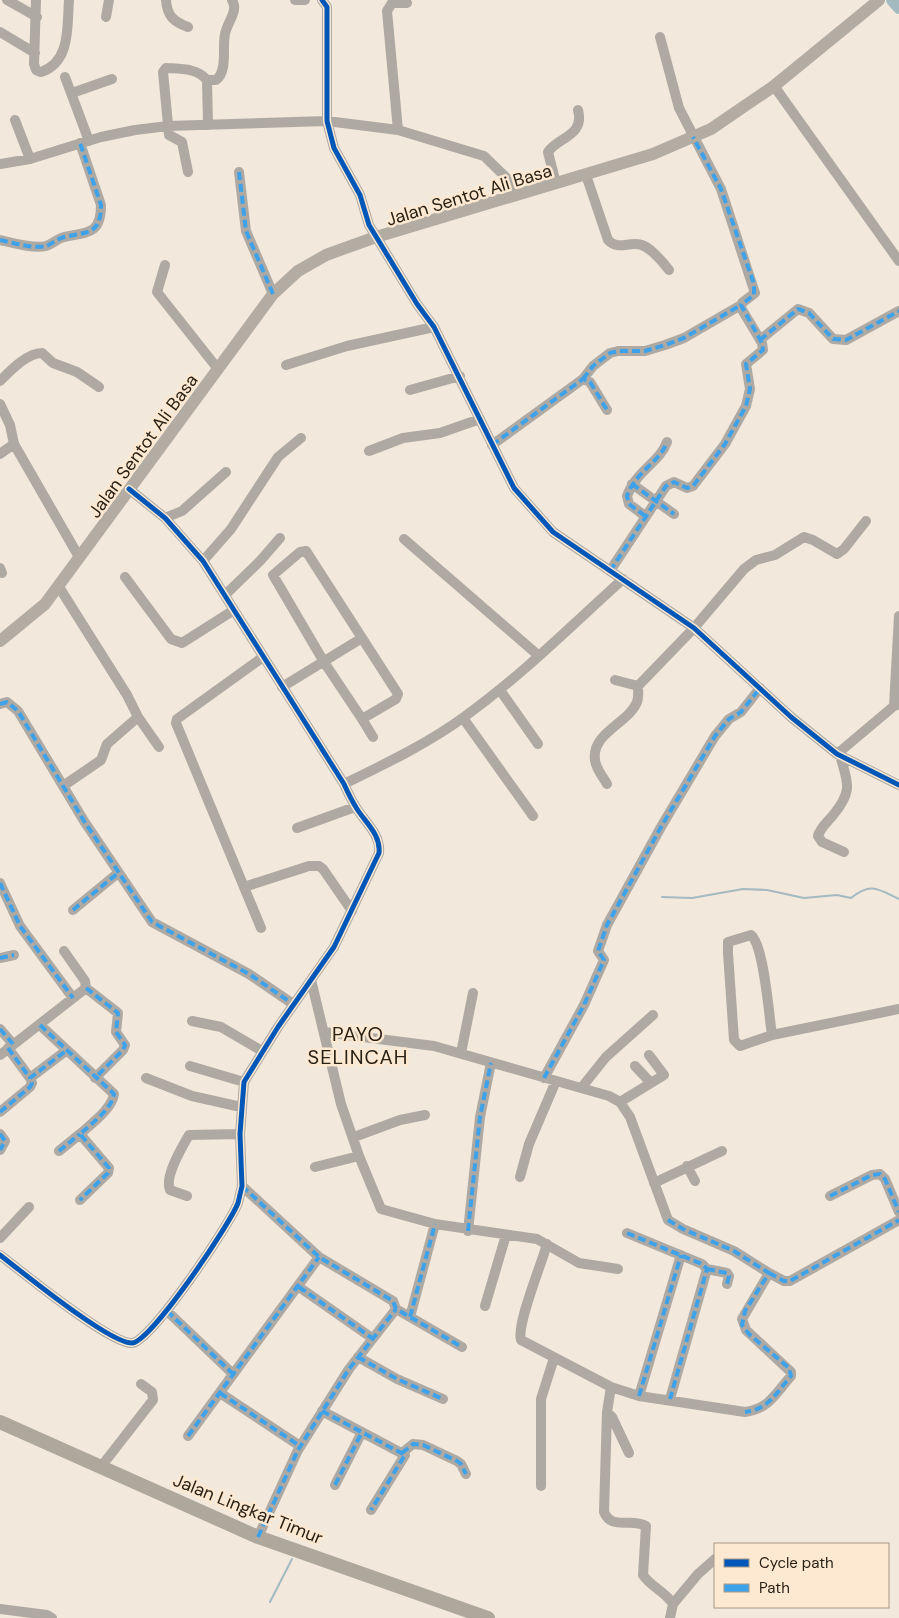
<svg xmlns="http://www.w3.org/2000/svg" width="899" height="1618" viewBox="0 0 899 1618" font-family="'DM Sans',sans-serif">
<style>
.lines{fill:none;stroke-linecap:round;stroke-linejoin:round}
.stream{stroke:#a3bac1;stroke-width:2}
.river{stroke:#a3bac1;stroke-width:12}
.minor{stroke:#aea9a2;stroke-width:10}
.major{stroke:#b2aca2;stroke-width:12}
.highway{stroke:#ada79c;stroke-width:14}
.quiet{stroke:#3ea2ea;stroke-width:4;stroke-dasharray:8 4;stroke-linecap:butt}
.cycleway-casing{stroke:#fde9d2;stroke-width:8}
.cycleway{stroke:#0057b8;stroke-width:5}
.labels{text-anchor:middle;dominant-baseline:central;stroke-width:5;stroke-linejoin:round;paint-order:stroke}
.street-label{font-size:18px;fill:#2a2116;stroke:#fde9d2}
.quarter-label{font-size:20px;letter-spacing:1px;fill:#2a2116;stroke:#fde9d2}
</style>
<rect width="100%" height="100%" fill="#f3e8dc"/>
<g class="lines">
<path class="stream" d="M662,897L692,898L743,889L767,890L804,898L837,895L851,898C871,882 878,889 899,899
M270,1602L292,1559"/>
<path class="river" d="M892,0L899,8"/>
<path class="minor" d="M7,0L37,17
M36,0L34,64L36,70L41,72C71,62 67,26 69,0
M166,0C167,16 174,22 188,27
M295,0H305
M322,0L327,7V121L334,148L360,195L369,225L417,304L434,327L514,488L553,532L694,628L791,717L837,754L899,785
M106,17L109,0
M0,32L35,53
M65,77L89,141
M774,86L899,261
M72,93L112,79
M15,120L30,159
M208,125L207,80H216C228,71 222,47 225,34C227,22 239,11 232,0
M398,130L387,11L392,3H407
M0,164L30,159L101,137L135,130L168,126L327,121L398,130L484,156L522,193
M188,172L182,142L169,135L163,72L166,68C181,69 197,68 207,80
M239,172L246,231L273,294
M586,175L608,240C618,251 629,241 642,245C652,249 662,261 669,270
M556,184L548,152C558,137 585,136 578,110
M0,240C13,243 33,249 46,246C52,244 57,239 64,237C87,232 101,235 101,205L80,143
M165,265L157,292L218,369
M760,340L798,309L809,313L833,339L846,340L899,311
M286,365L347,346L434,327
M583,379L593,366L610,353L618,351H645L665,345L684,338L741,305
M0,381C10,371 27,353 42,353L53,363L77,372L99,387
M410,390L460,376
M0,404L10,425L14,444L79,557
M492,445L583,379L590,382L607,410
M369,451L403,438L440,433L480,419
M0,454L14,444
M632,484L674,514
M645,516L629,504L627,496C635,472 660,462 667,442
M165,518L182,511L226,472
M404,539L539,656
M306,551L398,694L396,699L362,719L324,662L273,575L300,552Z
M203,561L231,529L278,457L301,438
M0,568L2,573
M610,571L666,486L674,482L687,488L693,486L725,444L746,406L750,389L746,364L763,350L762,343L741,308L742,303L755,293L721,189L679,108L660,37
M125,577L171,639L182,643L234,610
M59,587L127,695L138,717L159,747
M225,595L260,561L280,538
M615,680L638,686L694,628L744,569L756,560L775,555L804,537L813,540L837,554L844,549L866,521
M282,687L362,638
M500,690L538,744
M0,704L7,702L18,711L84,821L152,922L249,974L293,1004
M894,706L899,616
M463,718L533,816
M362,719L373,737
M837,754L894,706L899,704
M840,755C847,782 854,789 834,814C828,822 821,826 818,836L822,842L844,852
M344,784C385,764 427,744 464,717C521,676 571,626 623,579
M607,784C603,777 596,769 595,760C591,733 629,723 637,702C639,697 638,691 638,686
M63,786L101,760L107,744L138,717
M297,828L355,807
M0,883L20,926L73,998
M244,887L309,866H319L323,869L352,911
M73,910L118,873
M261,928L176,723L177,719L263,657
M0,958L14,955
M311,980L341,1104L359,1156L381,1209L435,1224L537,1239L579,1263L618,1269
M86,988L118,1013L116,1032L125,1045L123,1050L95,1078
M192,1021L221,1027L262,1051
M40,1025L114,1094C112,1109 91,1124 80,1134L109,1168L108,1173L80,1200
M0,1029L13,1044
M324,1032L434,1046L609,1096L620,1102L630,1117L668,1220L683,1229L734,1251L769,1273L742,1319L746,1330L791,1372V1376C776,1393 769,1409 745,1412L639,1396L611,1387
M772,1035C769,1016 764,945 751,935L728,942V953L734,1040L740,1046L772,1035L899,1009
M8,1048L30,1078
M461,1053L473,993
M0,1055L86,988L85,981L64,951
M190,1066L244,1082
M635,1066L651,1083
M146,1078L192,1096L241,1107
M544,1078L584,1005L604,960L598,951L607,925L661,827L715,736L729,719L741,712L760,688
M582,1087L606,1057L653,1015
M620,1102L664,1075L649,1055
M0,1112L30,1087L32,1083L30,1078L67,1050
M0,1134L5,1141L0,1150
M354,1137L400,1120L425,1115
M59,1151L80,1134
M687,1166L695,1181
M315,1167L359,1156
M520,1177L529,1144L556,1081
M654,1183L722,1151
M242,1186L319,1257L393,1301L396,1309L462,1347
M187,1196L170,1190C164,1177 182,1147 189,1135L240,1134
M830,1196L872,1175L880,1174L885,1179L899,1212
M468,1231L480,1117L491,1063
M627,1233L702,1264L707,1269L670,1399
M0,1238L29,1207
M547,1244C542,1263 516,1325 521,1340L611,1387L607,1412L604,1512C612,1531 631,1517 646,1526L643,1575C651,1587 665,1591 673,1604L670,1618
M0,1255C21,1271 110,1344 132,1343C151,1342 230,1224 238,1203L242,1186L240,1134L244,1082L278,1027L334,947L379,853C381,835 366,823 357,809C352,801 348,793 344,784L203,561L165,518L129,489
M707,1269L727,1273L729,1276L727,1284
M769,1273L784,1281H790L899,1220
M299,1287L372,1338
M485,1306L506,1235
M167,1311L233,1374
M410,1317L435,1224
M358,1357L397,1379L443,1399
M220,1393L300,1446
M639,1396L681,1255
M322,1411L405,1455L371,1510
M607,1412L612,1417L629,1453
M188,1436L319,1257
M402,1453L413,1444L423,1445L457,1461L461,1464L466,1474
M100,1468L153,1400L152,1392L141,1384
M335,1485L362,1432
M541,1486V1399L554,1358
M258,1537L298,1450L349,1369L396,1309
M673,1604L698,1574L715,1559
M0,1609L47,1615L52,1618"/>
<path class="major" d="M0,641L45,604L273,294L298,271L326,255L376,237L653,154L711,129L774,86L879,0"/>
<path class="highway" d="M0,1422L258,1537L488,1618"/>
<path class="quiet" d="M239,172L246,231L273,294
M0,240C13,243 33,249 46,246C52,244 57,239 64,237C87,232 101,235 101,205L80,143
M760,340L798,309L809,313L833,339L846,340L899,311
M583,379L593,366L610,353L618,351H645L665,345L684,338L741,305
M492,445L583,379L590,382L607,410
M632,484L674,514
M645,516L629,504L627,496C635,472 660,462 667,442
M610,571L666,486L674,482L687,488L693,486L725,444L746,406L750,389L746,364L763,350L762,343L741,305L754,295V284L721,189L693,137
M0,704L7,702L18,711L84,821L152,922L249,974L293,1004
M0,883L20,926L73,998
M73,910L118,873
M0,958L14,955
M86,988L118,1013L116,1032L125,1045L123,1050L95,1078
M40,1025L114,1094C112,1109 91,1124 80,1134L109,1168L108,1173L80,1200
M0,1029L13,1044
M8,1048L30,1078
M544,1078L584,1005L604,960L598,951L607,925L661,827L715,736L729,719L741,712L760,688
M0,1112L30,1087L32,1083L30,1078L67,1050
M0,1134L5,1141L0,1150
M59,1151L80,1134
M242,1186L319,1257L393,1301L396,1309L462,1347
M830,1196L872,1175L880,1174L885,1179L899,1212
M668,1220L683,1229L734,1251L769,1273L745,1311L742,1325L749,1334L789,1368L791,1376C776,1393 769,1409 745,1412
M468,1231L480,1117L491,1063
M627,1233L702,1264L707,1269L670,1399
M707,1269L727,1273L729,1276L727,1284
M769,1273L784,1281H790L899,1220
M299,1287L372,1338
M167,1311L233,1374
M410,1317L435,1224
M358,1357L397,1379L443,1399
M220,1393L300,1446
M639,1396L681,1255
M322,1411L405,1455L371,1510
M188,1436L319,1257
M402,1453L413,1444L423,1445L457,1461L461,1464L466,1474
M335,1485L362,1432
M258,1537L298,1450L349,1369L396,1309"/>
<defs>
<path id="cycleway" d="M322,0L327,7V121L334,148L360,195L369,225L417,304L434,327L514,488L553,532L694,628L791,717L837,754L899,785
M0,1255C21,1271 110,1344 132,1343C151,1342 230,1224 238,1203L242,1186L240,1134L244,1082L278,1027L334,947L379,853C381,835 366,823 357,809C352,801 348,793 344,784L203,561L165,518L129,489"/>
</defs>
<use href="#cycleway" class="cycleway-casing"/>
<use href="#cycleway" class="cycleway"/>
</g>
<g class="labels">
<g class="street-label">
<text transform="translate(469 195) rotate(-17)">Jalan Sentot Ali Basa</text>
<text transform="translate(143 446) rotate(-54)">Jalan Sentot Ali Basa</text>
<text transform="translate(248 1509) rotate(22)">Jalan Lingkar Timur</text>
</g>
<g class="quarter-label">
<text x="358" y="1034">PAYO<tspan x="358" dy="23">SELINCAH</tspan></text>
</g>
</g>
<rect x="714" y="1543" width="175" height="65" fill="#fde9d2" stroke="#a99987"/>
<rect x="724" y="1559" width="25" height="8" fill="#0057b8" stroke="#a99987"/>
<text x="759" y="1568" font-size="15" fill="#2a2116">Cycle path</text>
<rect x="724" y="1584" width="25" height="8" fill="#3ea2ea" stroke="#a99987"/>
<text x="759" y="1593" font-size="15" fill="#2a2116">Path</text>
</svg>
